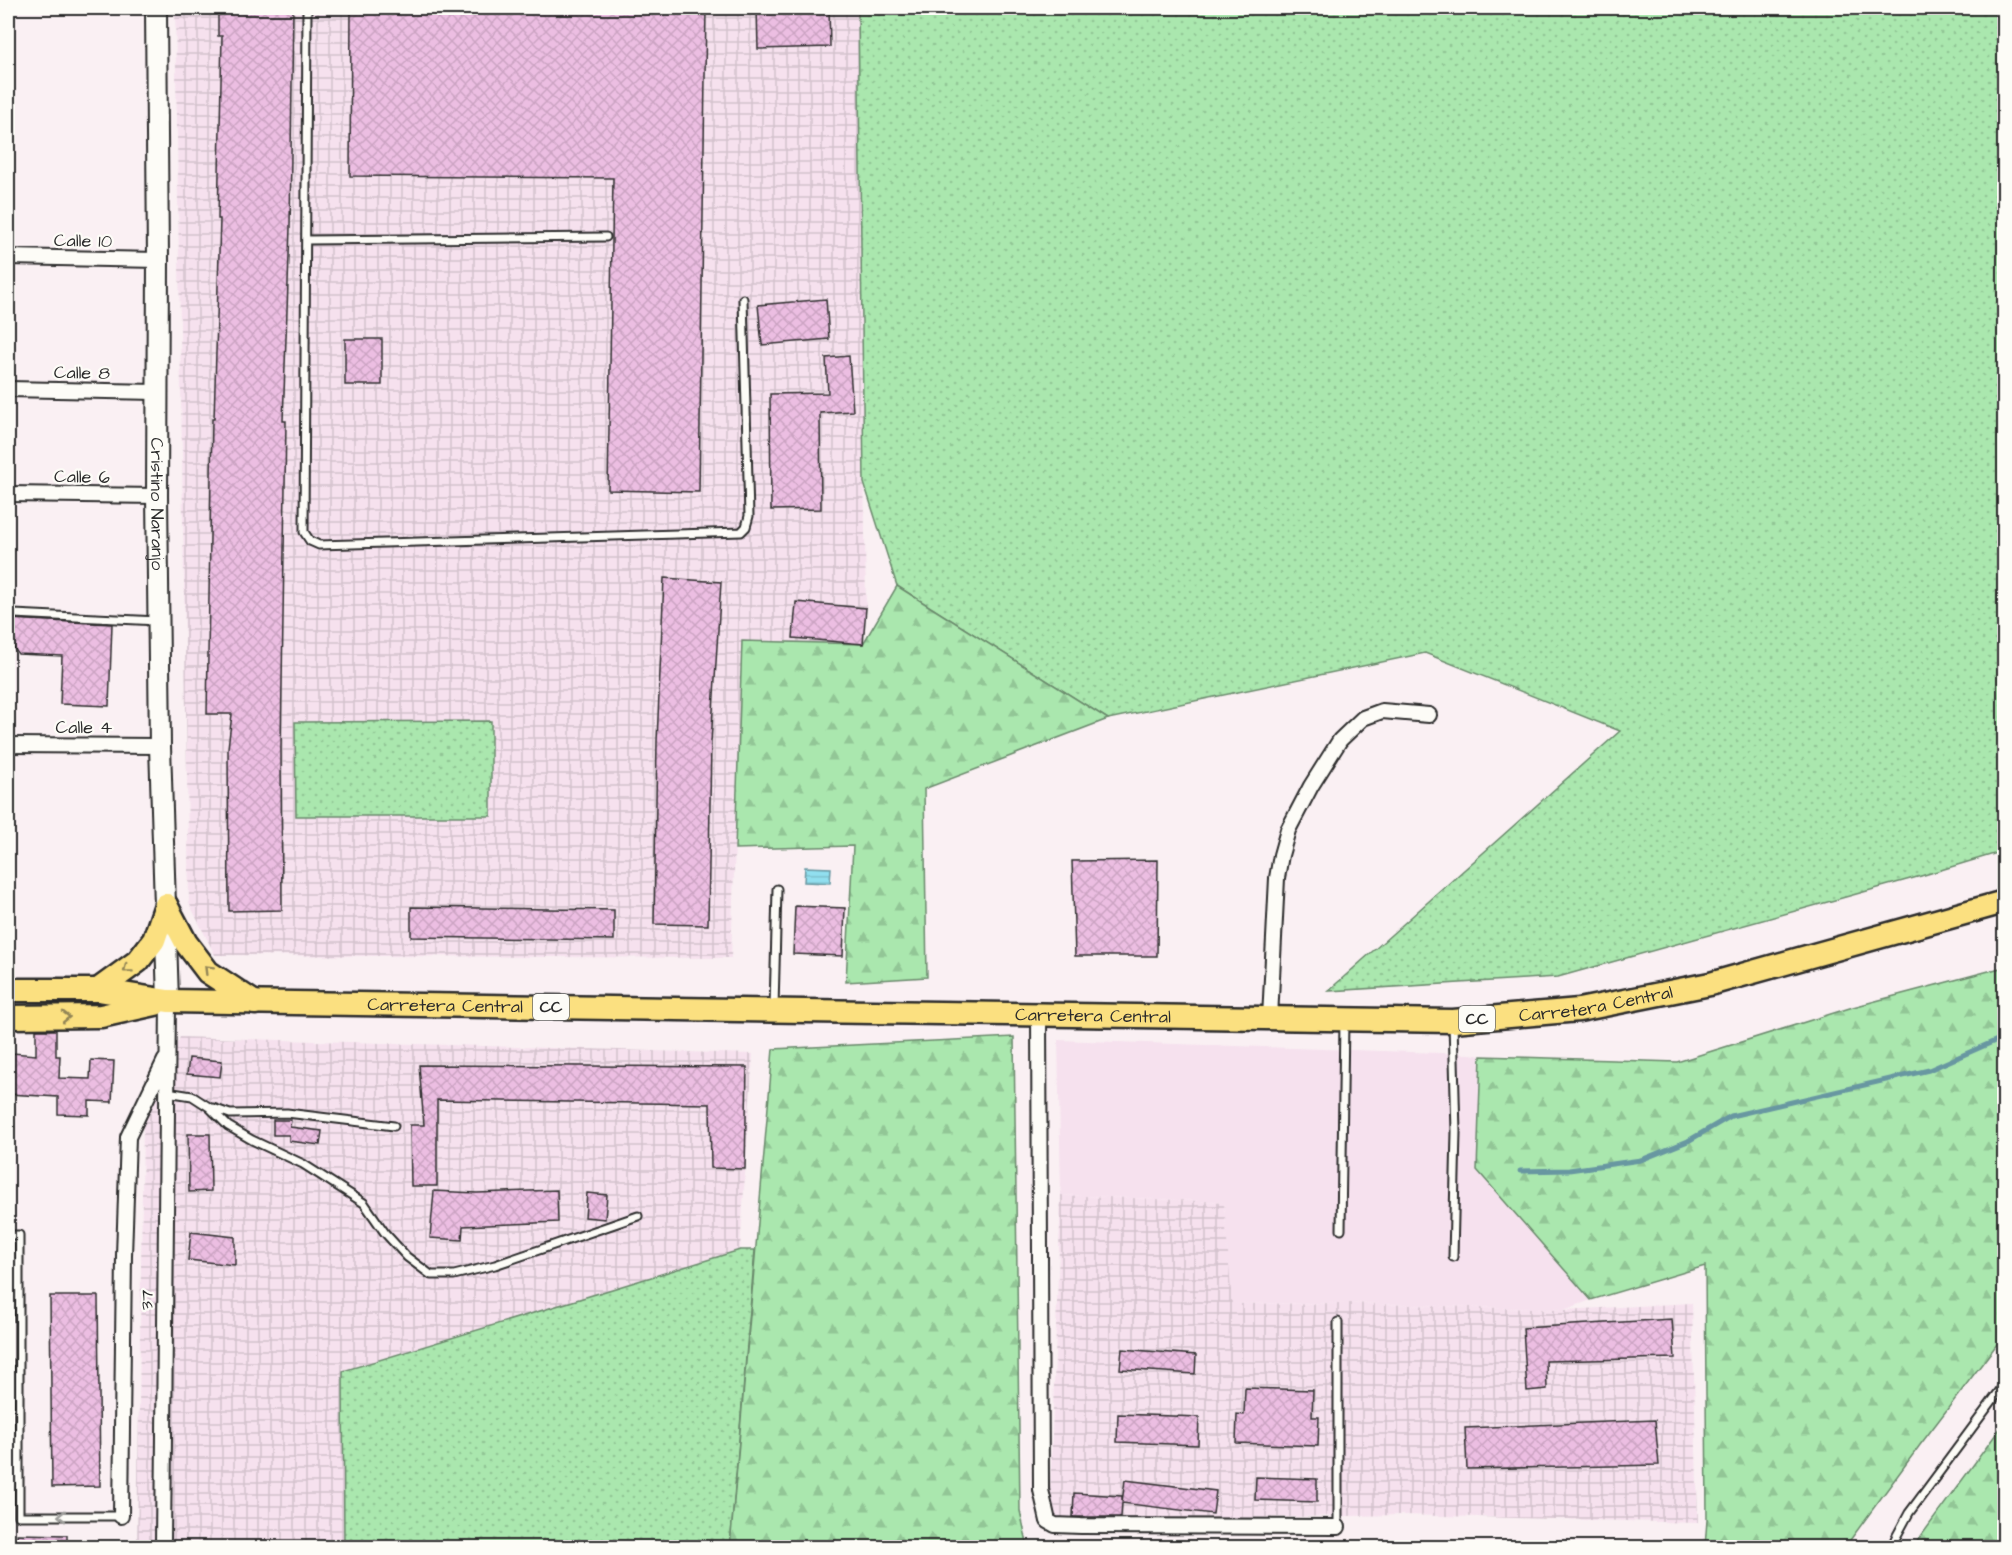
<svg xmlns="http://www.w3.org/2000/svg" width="2012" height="1555" viewBox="0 0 2012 1555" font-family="'Architects Daughter',sans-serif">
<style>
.built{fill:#f6e1ee}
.industrial{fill:url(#industrial-grid)}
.grass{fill:url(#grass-dots);stroke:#6a896c;stroke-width:1.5}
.forest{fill:url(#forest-firs);stroke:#6a896c;stroke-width:1.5}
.water{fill:url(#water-rules);stroke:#6897a1;stroke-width:1.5}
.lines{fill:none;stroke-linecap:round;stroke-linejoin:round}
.stream{stroke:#6897a1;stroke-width:5}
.building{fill:url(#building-cross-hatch);stroke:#2b2b2b;stroke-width:1.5}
.lane-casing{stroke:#2b2b2b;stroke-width:11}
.street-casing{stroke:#2b2b2b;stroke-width:18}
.secondary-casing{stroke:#2b2b2b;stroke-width:24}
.primary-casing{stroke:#2b2b2b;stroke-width:27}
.lane{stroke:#fdfcf7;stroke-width:7}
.street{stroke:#fdfcf7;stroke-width:14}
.secondary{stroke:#fdfcf7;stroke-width:20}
.primary{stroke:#fbe080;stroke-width:22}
.oneway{stroke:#938656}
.oneway2{stroke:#9e9e9b}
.labels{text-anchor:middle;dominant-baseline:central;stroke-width:4.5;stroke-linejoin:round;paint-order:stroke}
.shield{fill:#fdfcf7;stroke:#6a6a68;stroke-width:1.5}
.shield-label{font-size:16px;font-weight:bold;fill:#2b2b2b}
.street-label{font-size:18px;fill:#2b2b2b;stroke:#fdfcf7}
</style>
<defs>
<pattern id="industrial-grid" width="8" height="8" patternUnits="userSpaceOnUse" patternTransform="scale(1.5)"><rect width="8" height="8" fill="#f6e1ee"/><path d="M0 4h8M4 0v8" fill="none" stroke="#d3c1cc"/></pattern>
<pattern id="grass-dots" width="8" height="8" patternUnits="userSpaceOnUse" patternTransform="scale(1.5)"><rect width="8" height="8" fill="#aae7ae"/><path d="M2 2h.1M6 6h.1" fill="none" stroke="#92c696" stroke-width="1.8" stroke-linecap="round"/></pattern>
<pattern id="forest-firs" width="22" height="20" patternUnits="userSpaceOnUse" patternTransform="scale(1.5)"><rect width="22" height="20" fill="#aae7ae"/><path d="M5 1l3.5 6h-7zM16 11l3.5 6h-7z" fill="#92c696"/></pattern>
<pattern id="water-rules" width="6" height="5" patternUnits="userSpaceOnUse" patternTransform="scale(1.5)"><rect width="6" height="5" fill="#91dfef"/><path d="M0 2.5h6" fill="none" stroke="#7dc0cd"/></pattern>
<pattern id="building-cross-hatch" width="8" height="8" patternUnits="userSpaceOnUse" patternTransform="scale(1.5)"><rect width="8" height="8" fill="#ecbee2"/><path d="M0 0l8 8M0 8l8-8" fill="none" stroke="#cba3c2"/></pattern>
</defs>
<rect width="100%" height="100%" fill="#faf0f3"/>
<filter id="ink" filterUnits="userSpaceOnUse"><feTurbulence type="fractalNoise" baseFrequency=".0167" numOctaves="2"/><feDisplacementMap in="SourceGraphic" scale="12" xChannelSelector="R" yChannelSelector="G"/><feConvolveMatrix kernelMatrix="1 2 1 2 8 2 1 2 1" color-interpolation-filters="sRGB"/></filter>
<g filter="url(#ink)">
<path class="built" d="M1058,1040L1471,1054L1481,1056L1477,1170L1591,1300L1564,1310L1348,1303L1231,1304L1224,1202L1061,1195Z"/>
<path class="industrial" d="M175,8H858L866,608L863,644L742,642L731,958L215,955L189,903Z
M180,1037L753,1054L740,1250L344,1371V1547H347L137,1548L143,1125Z
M1061,1195L1224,1202L1232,1304L1348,1303L1564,1310L1692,1303L1698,1523L1404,1515L1121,1520L1049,1517Z"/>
<path class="grass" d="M858,8H2004V851L1921,876L1558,977L1328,991L1620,731L1425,653L1108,719L897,586L864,483Z
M491,721V816H296L295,722Z
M740,1250H755L730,1547H344L343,1371Z"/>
<path class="forest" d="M897,586L1108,719L924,789L927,977L846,982L853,846L735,849L742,641L863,644Z
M2004,967V1335L1920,1445L1845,1547H1705L1707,1520L1705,1266L1591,1300L1477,1170L1481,1056L1677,1062L1853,1007Z
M1014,1037L1020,1511L1028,1547H730L773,1049Z
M2004,1423V1547H1913Z"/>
<path class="water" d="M805,867L831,868L830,883L804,882Z"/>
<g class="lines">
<path class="stream" d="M1520,1171L1569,1170L1641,1160L1688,1141L1731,1116L1929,1070L2004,1037"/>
</g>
<path class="building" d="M218,8H293L290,228L283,421H286L281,748L282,910L229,911L228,748L232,714H207L212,419H214L220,219H218L222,36H218Z
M351,8H706L699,492L608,490L613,178L350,176Z
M757,8H829L830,47L758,49Z
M826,299L829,339L762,345L758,305Z
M345,339H382V385H345Z
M849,356L853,411L820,413L821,509L771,510L770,394L828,393L826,358Z
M664,578L721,582L711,743L708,925L654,924L657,741Z
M796,602L866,608L863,644L793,638Z
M8,619L112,624L109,706L60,704L62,656L18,654L12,645H8Z
M1158,860L1157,956H1075L1072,861Z
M795,906L845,908L843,956L793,954Z
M411,907L614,910V940L411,937Z
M36,1030H56V1056H60L59,1078L90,1079L91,1060L114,1061L112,1102L89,1101V1115L58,1114V1097L8,1094V1072H11L12,1053L36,1055Z
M189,1058L222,1061L220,1077L187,1074Z
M419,1065L747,1067L745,1169L711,1168L710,1104L437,1100V1186H411L410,1125H424Z
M273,1120H291L290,1127L322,1131L320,1145L289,1141V1135H273Z
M188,1134H210L211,1191L189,1192Z
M557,1190L558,1222L463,1226L462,1240L430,1238L434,1191L477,1193Z
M587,1193L607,1195L605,1219L585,1217Z
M191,1232L235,1237V1265L188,1260Z
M50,1296H98L100,1486L52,1487Z
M1672,1319L1675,1358L1546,1361L1547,1389L1527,1391L1523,1328Z
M1122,1349L1196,1355L1195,1374L1120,1369Z
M1245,1388L1313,1390L1312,1417H1319L1318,1446L1236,1443L1237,1414L1244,1415Z
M1118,1414L1199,1417L1198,1445L1117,1442Z
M1655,1420L1659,1465L1467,1469L1465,1428Z
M1256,1477L1317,1479V1502L1255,1500Z
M1125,1480L1216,1491L1213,1514L1122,1503L1121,1517H1073L1074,1493L1122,1496V1502Z
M17,1534L67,1535V1548H17Z"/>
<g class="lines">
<defs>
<path id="lane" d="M307,8L304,532L310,541L319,545L741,532L746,527L749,516L743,299
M306,240L606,237
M14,614L158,621
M774,1008L777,889
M167,1092L192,1096L209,1107L228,1126L252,1140L303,1164L364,1203L385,1233L407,1257L431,1275H454L495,1265L638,1216
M213,1108L230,1114L287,1113L394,1126
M1341,1230L1344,1021
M8,1235H19V1516H121
M1453,1257L1456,1132L1453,1023
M1338,1527V1322
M1892,1548L1895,1539L1909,1513L2004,1385"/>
<path id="street" d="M8,257L158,260
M8,389L156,392
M8,494L157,496
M8,745L160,746
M1039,1014L1041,1490L1048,1521L1055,1525L1081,1526L1338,1527
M1270,1018L1277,878L1281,855L1288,830L1311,786L1340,740L1363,718L1382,711L1429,715
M121,1516L124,1255L128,1137L165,1060
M163,1544L168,1001"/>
<g id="secondary">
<path id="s1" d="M156,8L158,260L157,496L160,746L168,1001"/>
</g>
<g id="primary">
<path d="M166,905L186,943L208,972L255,1003"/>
<path id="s2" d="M8,990H98L168,1001L1453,1021L1579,1010L1710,984L2004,902"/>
<path d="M98,990L138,961L154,940L166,905"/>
<path d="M8,1017L101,1016L155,1004"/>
</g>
</defs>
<use href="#lane" class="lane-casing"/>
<use href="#street" class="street-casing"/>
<use href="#secondary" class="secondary-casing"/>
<use href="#primary" class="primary-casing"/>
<use href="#lane" class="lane"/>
<use href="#street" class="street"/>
<use href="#secondary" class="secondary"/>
<use href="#primary" class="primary"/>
</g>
<defs><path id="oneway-chevron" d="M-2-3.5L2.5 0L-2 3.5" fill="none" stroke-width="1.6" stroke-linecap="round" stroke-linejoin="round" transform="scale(1.5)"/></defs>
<g class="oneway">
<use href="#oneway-chevron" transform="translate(127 969) rotate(143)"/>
<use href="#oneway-chevron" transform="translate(208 969) rotate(-135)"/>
<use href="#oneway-chevron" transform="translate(66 1017) rotate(-1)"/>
</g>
<use class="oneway2" href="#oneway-chevron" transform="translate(62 1516) rotate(-180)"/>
</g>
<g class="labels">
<g class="shield">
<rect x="533" y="994" width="36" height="26" rx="4.5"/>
<rect x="1459" y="1006" width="36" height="26" rx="4.5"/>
</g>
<g class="shield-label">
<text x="551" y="1007">CC</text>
<text x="1477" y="1019">CC</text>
</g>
<g class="street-label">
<text transform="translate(83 241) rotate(1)">Calle 10</text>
<text transform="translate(82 373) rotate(1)">Calle 8</text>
<text transform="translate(82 477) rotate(1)">Calle 6</text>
<text stroke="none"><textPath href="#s1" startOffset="496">Cristino Naranjo</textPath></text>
<text x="84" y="727">Calle 4</text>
<text stroke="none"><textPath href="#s2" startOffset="1590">Carretera Central</textPath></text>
<text stroke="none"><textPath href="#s2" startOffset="438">Carretera Central</textPath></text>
<text stroke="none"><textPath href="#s2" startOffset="1086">Carretera Central</textPath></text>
<text transform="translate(147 1300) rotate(-89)">37</text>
</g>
</g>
<rect width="2012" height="1555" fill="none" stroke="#fdfcf7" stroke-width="30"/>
<rect x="15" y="15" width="1982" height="1525" fill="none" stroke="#2b2b2b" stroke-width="2" filter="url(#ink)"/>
</svg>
